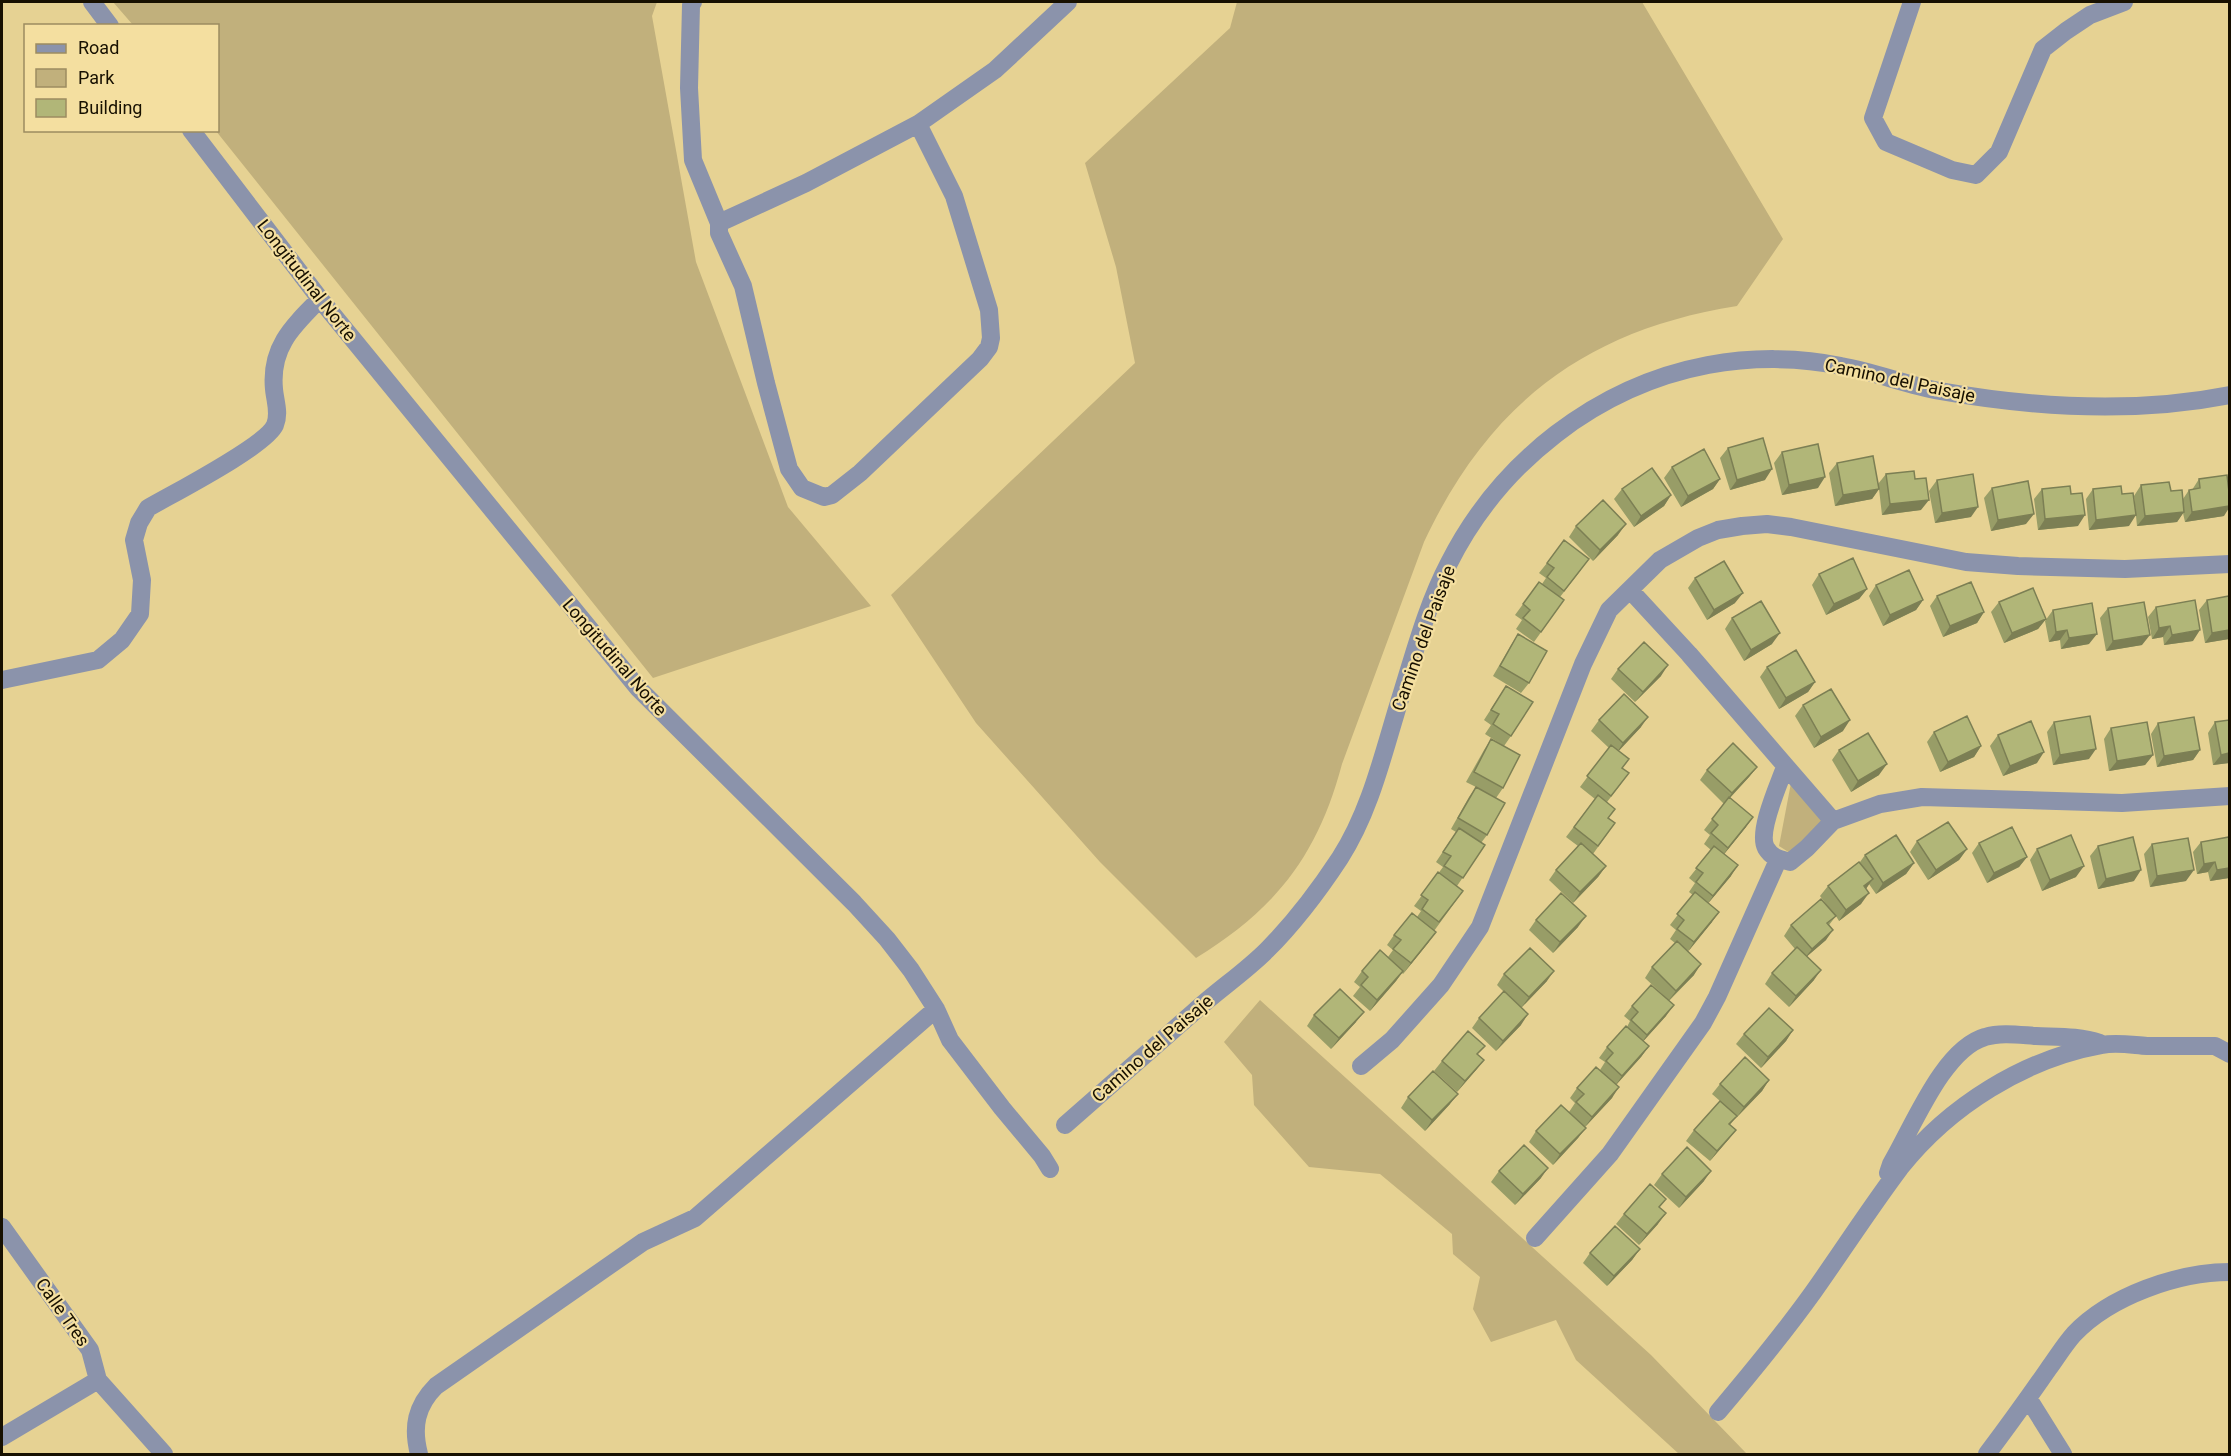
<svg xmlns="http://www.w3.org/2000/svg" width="2231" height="1456" viewBox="0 0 2231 1456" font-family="Roboto,sans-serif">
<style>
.green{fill:#c1b07c}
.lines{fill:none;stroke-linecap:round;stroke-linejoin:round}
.minor{stroke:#8b93ab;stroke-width:18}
.wall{fill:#989d67}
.shaded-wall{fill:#7c7f54}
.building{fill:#b1b678;stroke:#7c7f54;stroke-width:1.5}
.labels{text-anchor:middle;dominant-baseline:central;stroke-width:4.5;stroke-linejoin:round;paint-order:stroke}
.street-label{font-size:18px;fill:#171000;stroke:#f4dfa0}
</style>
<rect width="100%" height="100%" fill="#e6d293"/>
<path class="green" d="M113,2H657L652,16L696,262L788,507L871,606L653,678L216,131L218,26L133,25Z
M1237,2H1642L1783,239L1737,306C1586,330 1489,403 1424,542L1342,764C1318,855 1276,909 1196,958L1100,862L976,723L891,595L1135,363L1116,267L1085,163L1230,28Z
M1791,783L1823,822L1790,853L1779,846Z
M1260,1000L1651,1355L1747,1454H1679L1576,1360L1556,1320L1491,1342L1473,1309L1480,1277L1453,1254L1452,1234L1380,1174L1309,1167L1254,1105L1252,1075L1224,1042Z"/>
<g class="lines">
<path class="minor" d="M92,2L110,26
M693,2L691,5L689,88L693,160L719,223
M1912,2L1873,118L1886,142L1952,170L1976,175L1999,152L2043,49L2066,31L2090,15L2124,2
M918,124L954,196L989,310L991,338L989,347L980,359L860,473L832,495L824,497L802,488L789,469L766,383L743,286L719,233V223L806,183L918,124L995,70L1068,2
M191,130L320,299L638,688L854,903L887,939L911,970L936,1009L950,1040L1002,1108L1042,1156L1050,1169
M1630,590L1689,654L1833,821
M2,680L98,660L122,640L140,614L142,580L134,540L139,523L148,508C172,494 266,446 275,425C280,413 275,401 274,389C270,347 293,326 320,299
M1785,767C1779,784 1757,832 1766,848C1772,858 1780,859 1790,862L1807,848L1833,821L1880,804L1922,797L2122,803L2230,796
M1361,1066L1392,1040L1441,985L1480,927L1583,664L1609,610L1660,560L1698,538L1718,530L1742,526L1767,524L1791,527L1966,562L2018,566L2125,569L2230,564
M1065,1125C1108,1087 1152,1049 1195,1011C1218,990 1245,972 1267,950C1294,923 1319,890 1340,858C1371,810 1384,750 1401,696C1415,651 1427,605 1449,563C1500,462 1597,386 1708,365C1751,357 1799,357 1841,366C1875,372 1907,385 1940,391C2036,408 2134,414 2230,395
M1888,1173L1891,1164C1913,1127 1943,1049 1985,1037C2001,1032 2020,1035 2036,1036C2058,1037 2079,1036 2100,1043
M2,1227L90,1350L98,1380L164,1454
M1535,1238L1610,1154L1703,1023L1717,997L1778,860
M2028,1398L2063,1454
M1718,1412C1751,1373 1784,1333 1814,1291C1843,1250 1870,1208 1900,1168C1949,1106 2024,1059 2102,1045C2116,1042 2132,1045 2147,1046C2170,1046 2192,1046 2215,1046L2230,1054
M2,1437L98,1380
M419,1454C412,1427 416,1406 436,1386L643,1242L695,1218L936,1009
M1987,1454C2008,1426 2029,1397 2049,1368C2057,1357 2065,1344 2074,1334C2110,1296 2178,1272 2230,1272"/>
</g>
<path class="wall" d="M1728,448L1765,480L1730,490L1720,458Z
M1782,452L1818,488L1782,495L1774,463Z
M1837,463L1878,484L1886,474L1915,479L1921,510L1882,515L1879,489L1872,499L1835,506L1829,473Z
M1672,467L1720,479L1713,489L1681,507L1664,478Z
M2199,479L2224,516L2185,522L2183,513L2177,522L2137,526L2134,496L2141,485L2171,491L2183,499L2189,490H2192Z
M1937,480L1971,517L1935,523L1929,491Z
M1992,488L2026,524L1991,531L1984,498Z
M1622,489L1671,495L1664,506L1634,527L1614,499Z
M2042,489L2078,526L2038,530L2034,499Z
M2093,489L2122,494L2129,526L2089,530L2086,499Z
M1576,526L1618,535L1593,561L1569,537Z
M1547,563L1581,570L1560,597L1564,600L1534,642L1516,629L1522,620L1515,615L1539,582L1542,584L1546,578L1539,573Z
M1819,574L1867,589L1859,599L1826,615L1812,585Z
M1695,578L1735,603L1707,620L1688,588Z
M1876,585L1923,600L1916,610L1883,626L1869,596Z
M1937,596L1984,612L1977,623L1943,637L1930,606Z
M2229,596V639L2205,643L2199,610L2207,600Z
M1999,602L2046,619L2038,629L2004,643L1991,612Z
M2156,607L2193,641L2164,645L2163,637L2152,639L2148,617Z
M2108,608L2142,645L2106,651L2100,618Z
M2053,610L2089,644L2061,649L2060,640L2049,642L2045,621Z
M1732,618L1772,644L1744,661L1725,629Z
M1518,634L1529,683L1521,693L1493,676L1511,645Z
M1767,667L1815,682L1808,692L1779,709L1760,677Z
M1618,669L1661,676L1635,702L1611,679Z
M1506,686L1511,736L1504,746L1485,734L1491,725L1484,720Z
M1803,705L1843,731L1814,748L1795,716Z
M1599,720L1641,727L1618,751L1622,769L1621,784L1607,802L1609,818L1615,823L1593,854L1606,866L1598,877L1573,903L1549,880L1556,870L1578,846L1566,837L1595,799L1580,787L1609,748L1591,731Z
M2229,720V763L2213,765L2208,733L2215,722Z
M2054,722L2089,759L2053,765L2047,732Z
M2158,723L2200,750L2193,760L2157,767L2151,734Z
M2111,728L2153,755L2145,765L2109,771L2104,739Z
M1934,732L1981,746L1974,757L1940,772L1927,742Z
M1998,735L2037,763L2003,776L1990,746Z
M1491,739L1503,788L1496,798L1487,835L1481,843L1485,845L1457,886L1463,891L1434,931L1428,943L1403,974L1402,973L1396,981L1370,1011L1353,996L1360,987L1354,982L1362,971L1388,957L1393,950L1387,945L1394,935L1417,917L1421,911L1414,906L1443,867L1436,862L1456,832L1451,829L1469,797L1476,787L1466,782L1484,750Z
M1839,750L1879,775L1851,792L1832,760Z
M1757,767L1749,777L1730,798L1746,827L1724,854L1731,876L1708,903L1712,922L1688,951L1694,975L1669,1001L1666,1016L1643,1041L1649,1046L1641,1057L1616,1085L1612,1098L1585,1127L1578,1138L1553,1165L1529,1142L1536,1131L1569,1112L1575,1103L1570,1098L1577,1088L1600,1070L1605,1062L1599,1058L1607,1047L1627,1027L1630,1021L1624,1016L1632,1006L1663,995L1645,978L1652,967L1675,943L1670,939L1676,930L1670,925L1693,895L1689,892L1695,883L1689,878L1711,850L1704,844L1710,835L1704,830L1724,804L1700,780L1707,770Z
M1917,841L1967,849L1959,860L1928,880L1910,852Z
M2201,842L2229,878L2210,881L2208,872L2197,874L2193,852Z
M1979,843L2027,857L2019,867L1987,883L1972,853Z
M2152,844L2186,881L2150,887L2144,854Z
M2098,846L2134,881L2098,889L2090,856Z
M2037,849L2076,877L2042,891L2030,860Z
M1865,855L1914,863L1906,874L1876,894L1869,884L1866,889L1861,904L1839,921L1836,916L1829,925L1826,940L1807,956L1814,980L1789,1007L1765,984L1772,973L1795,949L1784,936L1791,925L1832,912L1820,896L1828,886L1860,862Z
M1536,920L1578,927L1553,953L1529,930Z
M1504,974L1547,981L1522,1007L1521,1025L1496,1051L1472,1028L1479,1018L1504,992L1497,985Z
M1314,1015L1356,1022L1331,1049L1307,1026Z
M1793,1030L1786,1041L1761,1068L1736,1044L1744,1034Z
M1478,1055L1484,1060L1476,1070L1457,1092L1434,1071L1442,1061Z
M1769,1080L1762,1091L1737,1117H1736L1730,1125L1736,1130L1728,1140L1710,1161L1686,1141L1694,1130L1720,1101L1712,1094L1720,1084Z
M1408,1097L1450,1104L1425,1131L1401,1108Z
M1499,1171L1541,1178L1515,1205L1491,1182Z
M1662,1174L1704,1181L1679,1208L1654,1185Z
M1624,1214L1658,1224L1639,1245L1616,1224Z
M1640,1249L1632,1260L1607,1286L1583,1263L1590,1253Z"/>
<path class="shaded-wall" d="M1772,469L1765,480L1730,490L1737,480Z
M1825,477L1818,488L1782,495L1789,485Z
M1720,479L1713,489L1681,507L1688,496Z
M1879,489L1872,499L1835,506L1843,495Z
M1671,495L1664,506L1634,527L1641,516Z
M1929,500L1921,510L1882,515L1890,504Z
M2229,506V508L2224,516L2185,522L2192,512Z
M1978,507L1971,517L1935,523L1942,513Z
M2184,512L2177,522L2137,526L2145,516Z
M2034,514L2026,524L1991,531L1998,520Z
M2085,515L2078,526L2038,530L2045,519Z
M2136,515L2129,526L2089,530L2096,520Z
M1626,524L1618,535L1593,561L1600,550Z
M1867,589L1859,599L1826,615L1834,604Z
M1743,593L1735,603L1707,620L1714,610Z
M1923,600L1916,610L1883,626L1890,615Z
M1984,612L1977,623L1943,637L1950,626Z
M2046,619L2038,629L2004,643L2012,633Z
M2170,626L2163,637L2152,639L2159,628Z
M2067,630L2060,640L2049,642L2056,632Z
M2200,630L2193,641L2164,645L2172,635Z
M2229,630V639L2205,643L2212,633Z
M1780,633L1772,644L1744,661L1751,650Z
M2097,634L2089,644L2061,649L2069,638Z
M2150,635L2142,645L2106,651L2113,641Z
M1668,665L1661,676L1635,702L1643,692Z
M1815,682L1808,692L1779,709L1786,698Z
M1648,717L1641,727L1616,754L1623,743Z
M1850,720L1843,731L1814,748L1821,737Z
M1981,746L1974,757L1940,772L1948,762Z
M2096,749L2089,759L2053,765L2060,755Z
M2200,750L2193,760L2157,767L2164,756Z
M2044,752L2037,763L2003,776L2010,766Z
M2229,753V763L2213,765L2221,755Z
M2153,755L2145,765L2109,771L2117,761Z
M1887,764L1879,775L1851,792L1858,781Z
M1757,767L1749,777L1724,804L1732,793Z
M1753,817L1746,827L1721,858L1728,848Z
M1967,849L1959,860L1928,880L1936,870Z
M2027,857L2019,867L1987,883L1994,873Z
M2215,862L2208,872L2197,874L2204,864Z
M1914,863L1906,874L1876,894L1883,883Z
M1738,865L1731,876L1706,906L1713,896Z
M1606,866L1598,877L1573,903L1580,892Z
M2084,866L2076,877L2042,891L2050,880Z
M2229,868V878L2210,881L2217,870Z
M2141,870L2134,881L2098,889L2106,879Z
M2194,870L2186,881L2150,887L2157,876Z
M1873,879L1865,890L1864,886Z
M1869,893L1861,904L1839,921L1846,910Z
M1719,912L1712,922L1687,953L1694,942Z
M1586,916L1578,927L1553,953L1560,942Z
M1833,930L1826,940L1804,959L1812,949Z
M1436,932L1428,943L1403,974L1411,963Z
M1701,964L1694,975L1668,1001L1676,991Z
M1821,970L1814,980L1789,1007L1796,996Z
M1403,971L1396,981L1370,1011L1377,1000Z
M1554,971L1547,981L1521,1008L1529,997Z
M1674,1005L1666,1016L1640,1045L1647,1035Z
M1364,1012L1356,1022L1331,1049L1339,1038Z
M1528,1014L1521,1025L1496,1051L1503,1041Z
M1793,1030L1786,1041L1761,1068L1768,1057Z
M1649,1046L1641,1057L1615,1086L1622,1076Z
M1484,1060L1476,1070L1457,1092L1465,1081Z
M1769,1080L1762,1091L1737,1117L1744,1107Z
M1619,1087L1612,1098L1585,1127L1592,1117Z
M1458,1094L1450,1104L1425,1131L1432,1120Z
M1586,1128L1578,1138L1553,1165L1560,1154Z
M1736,1130L1728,1140L1710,1161L1717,1151Z
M1548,1168L1541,1178L1515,1205L1523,1194Z
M1711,1171L1704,1181L1679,1208L1686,1197Z
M1666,1213L1658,1224L1639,1245L1647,1234Z
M1640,1249L1632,1260L1607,1286L1614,1276Z"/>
<path class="building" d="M1763,438L1772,469L1737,480L1728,448Z
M1818,444L1825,477L1789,485L1782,452Z
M1704,449L1720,479L1688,496L1672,467Z
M1873,456L1879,489L1843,495L1837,463Z
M1652,468L1671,495L1641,516L1622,489Z
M1914,471L1915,479L1926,478L1929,500L1890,504L1886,474Z
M1973,474L1978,507L1942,513L1937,480Z
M2227,475L2229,492V506L2192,512L2189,490L2200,488L2199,479Z
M2028,481L2034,514L1998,520L1992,488Z
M2169,482L2171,491L2182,490L2184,512L2145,516L2141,485Z
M2070,486L2071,494L2082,493L2085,515L2045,519L2042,489Z
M2121,486L2122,494L2133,493L2136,515L2096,520L2093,489Z
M1603,500L1626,524L1600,550L1576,526Z
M1564,540L1589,559L1564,591L1547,577L1554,568L1547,563Z
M1853,558L1867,589L1834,604L1819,574Z
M1724,561L1743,593L1714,610L1695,578Z
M1909,570L1923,600L1890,615L1876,585Z
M1539,582L1564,600L1541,632L1523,618L1530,610L1523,604Z
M1971,582L1984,612L1950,626L1937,596Z
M2033,588L2046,619L2012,633L1999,602Z
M2229,596V630L2212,633L2207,600Z
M2195,600L2200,630L2172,635L2170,626L2159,628L2156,607Z
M1761,601L1780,633L1751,650L1732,618Z
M2144,602L2150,635L2113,641L2108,608Z
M2092,603L2097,634L2069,638L2067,630L2056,632L2053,610Z
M1518,634L1547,651L1529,683L1500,666Z
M1644,642L1668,665L1643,692L1618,669Z
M1796,650L1815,682L1786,698L1767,667Z
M1506,686L1533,702L1511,736L1493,724L1499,714L1491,710Z
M1831,689L1850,720L1821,737L1803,705Z
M1624,694L1648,717L1623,743L1599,720Z
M1967,716L1981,746L1948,762L1934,732Z
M2090,716L2096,749L2060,755L2054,722Z
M2194,717L2200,750L2164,756L2158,723Z
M2229,720V753L2221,755L2215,722Z
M2031,721L2044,752L2010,766L1998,735Z
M2147,722L2153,755L2117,761L2111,728Z
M1868,733L1887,764L1858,781L1839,750Z
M1491,739L1520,755L1503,788L1474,772Z
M1733,743L1757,767L1732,793L1707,770Z
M1611,745L1629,759L1622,768L1629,773L1611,796L1587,776Z
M1476,787L1505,803L1487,835L1458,818Z
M1598,795L1615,809L1608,818L1615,823L1598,846L1574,827Z
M1729,797L1753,817L1728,848L1711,833L1718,825L1712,819Z
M1948,822L1967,849L1936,870L1917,841Z
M2012,827L2027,857L1994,873L1979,843Z
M1459,828L1485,845L1463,878L1444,866L1451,856L1443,852Z
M1896,835L1914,863L1883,883L1865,855Z
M2071,835L2084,866L2050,880L2037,849Z
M2133,837L2141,870L2106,879L2098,846Z
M2229,837V868L2217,870L2215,862L2204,864L2201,842Z
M2188,838L2194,870L2157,876L2152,844Z
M1581,843L1606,866L1580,892L1556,870Z
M1714,846L1738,865L1713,896L1696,882L1703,873L1696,868Z
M1859,862L1873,879L1864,886L1869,893L1846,910L1828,886Z
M1438,872L1463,891L1439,922L1422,909L1428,900L1421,895Z
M1695,892L1719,912L1694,942L1677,929L1684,920L1677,914Z
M1561,893L1586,916L1560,942L1536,920Z
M1821,899L1836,916L1827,923L1833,930L1812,949L1791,925Z
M1412,913L1436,932L1411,963L1393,949L1401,940L1394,935Z
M1677,941L1701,964L1676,991L1652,967Z
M1797,947L1821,970L1796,996L1772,973Z
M1530,948L1554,971L1529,997L1504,974Z
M1380,950L1403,971L1377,1000L1361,985L1368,977L1362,971Z
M1651,985L1674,1005L1647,1035L1631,1020L1638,1012L1632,1006Z
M1340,989L1364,1012L1339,1038L1314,1015Z
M1504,991L1528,1014L1503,1041L1479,1018Z
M1769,1008L1793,1030L1768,1057L1744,1034Z
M1626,1026L1649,1046L1622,1076L1606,1061L1613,1053L1607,1047Z
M1468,1031L1485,1046L1477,1054L1484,1060L1465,1081L1442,1061Z
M1745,1057L1769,1080L1744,1107L1720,1084Z
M1596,1067L1619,1087L1592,1117L1576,1102L1584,1094L1577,1088Z
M1433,1071L1458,1094L1432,1120L1408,1097Z
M1720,1101L1737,1116L1729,1124L1736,1130L1717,1151L1694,1130Z
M1561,1105L1586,1128L1560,1154L1536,1131Z
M1524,1145L1548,1168L1523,1194L1499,1171Z
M1687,1147L1711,1171L1686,1197L1662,1174Z
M1650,1184L1666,1199L1659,1207L1666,1213L1647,1234L1624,1214Z
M1615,1226L1640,1249L1614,1276L1590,1253Z"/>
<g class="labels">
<g class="street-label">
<text transform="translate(307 280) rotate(52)">Longitudinal Norte</text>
<text transform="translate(1900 380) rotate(12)">Camino del Paisaje</text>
<text transform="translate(1423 638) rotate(-70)">Camino del Paisaje</text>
<text transform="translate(615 657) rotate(49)">Longitudinal Norte</text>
<text transform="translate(1152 1048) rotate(-41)">Camino del Paisaje</text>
<text transform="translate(63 1312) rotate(55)">Calle Tres</text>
</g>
</g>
<rect width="2231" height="1456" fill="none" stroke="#171000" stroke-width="6"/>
<rect x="24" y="24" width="195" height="108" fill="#f4dfa0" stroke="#9c8c60" stroke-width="1.5"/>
<rect x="36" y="44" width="30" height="9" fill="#8b93ab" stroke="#9c8c60" stroke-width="1.5"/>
<text x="78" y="54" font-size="18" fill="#171000">Road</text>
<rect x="36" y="69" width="30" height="18" fill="#c1b07c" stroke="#9c8c60" stroke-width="1.5"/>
<text x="78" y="84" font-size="18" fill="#171000">Park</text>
<rect x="36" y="99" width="30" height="18" fill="#b1b678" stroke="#9c8c60" stroke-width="1.5"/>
<text x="78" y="114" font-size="18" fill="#171000">Building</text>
</svg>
